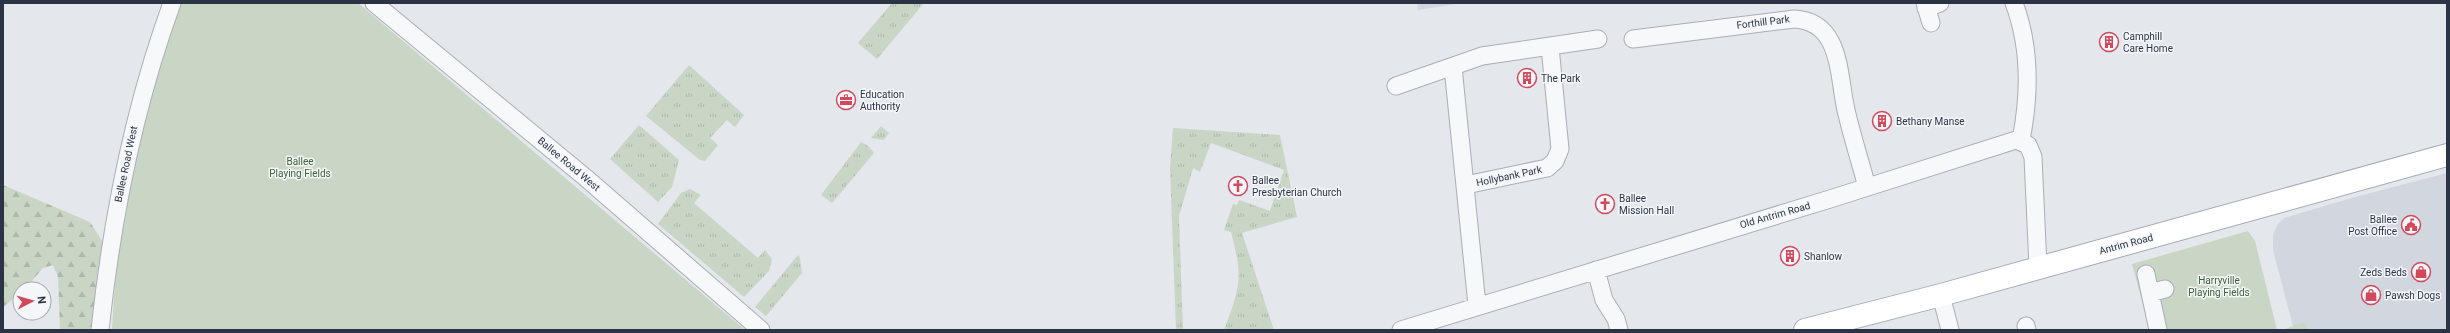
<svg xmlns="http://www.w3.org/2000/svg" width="2450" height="333" viewBox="0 0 2450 333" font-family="Roboto,sans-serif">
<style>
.built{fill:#d2d6de}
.grass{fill:url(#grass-tufts)}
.forest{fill:url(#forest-firs)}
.park{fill:#c9d6c5}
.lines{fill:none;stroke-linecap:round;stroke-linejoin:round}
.minor-casing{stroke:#a9aeb7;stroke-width:19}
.major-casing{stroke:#a3abb8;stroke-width:24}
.minor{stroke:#f7f8fa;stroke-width:17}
.major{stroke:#fff;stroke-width:22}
.labels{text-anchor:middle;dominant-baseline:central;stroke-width:3;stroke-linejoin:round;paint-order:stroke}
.street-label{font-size:10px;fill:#2b3445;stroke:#f4f6f9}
.poi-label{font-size:10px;fill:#2b3445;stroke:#f4f6f9;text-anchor:start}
.park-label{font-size:10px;fill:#3f6138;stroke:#f4f6f9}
</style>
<defs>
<pattern id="grass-tufts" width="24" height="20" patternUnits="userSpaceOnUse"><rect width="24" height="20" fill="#c9d6c5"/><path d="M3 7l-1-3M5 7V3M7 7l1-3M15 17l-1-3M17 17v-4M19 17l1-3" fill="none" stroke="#adb8ab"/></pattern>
<pattern id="forest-firs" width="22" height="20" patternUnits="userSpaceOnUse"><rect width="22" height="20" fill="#c9d6c5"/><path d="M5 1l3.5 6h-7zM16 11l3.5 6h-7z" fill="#adb8ab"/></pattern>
</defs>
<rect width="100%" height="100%" fill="#e4e7ec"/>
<path class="built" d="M1417,3H1462L1418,10Z
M2447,173V329L2294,330L2273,250V234L2278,224L2284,218L2348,199Z"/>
<path class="grass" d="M892,3H924L877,59L858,43Z
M689,65L744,115L735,127L727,120L710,138L718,145L705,161L700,160L646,116Z
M639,125L679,160L672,187L658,202L610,159Z
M881,126L889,133L884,140L871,138Z
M1173,128L1280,135L1297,217L1242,233L1274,330H1224C1241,286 1243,277 1231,232L1224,230L1233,204L1237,205L1239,200L1270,211L1284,170L1211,143L1200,172L1193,168L1179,216L1183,330H1176L1170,168Z
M861,142L868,146L874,153L832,203L821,195Z
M690,189L701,195L694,203L758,258L765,250L772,259L769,271L744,297L658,224L681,193Z
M798,255L800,258L802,273L766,316L755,307Z"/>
<path class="forest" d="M3,185L90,222L104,244L94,330H60L58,277L53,265L43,268L25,289H20V294L3,307Z"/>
<path class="park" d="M180,3H358L745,330H112C115,273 120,216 132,160C144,107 162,55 180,3Z
M2248,231L2255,241L2277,330H2150L2132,264Z
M2304,322L2309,330H2283Z"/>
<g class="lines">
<defs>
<path id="minor" d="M374,3L586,178L761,330
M1925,3L1931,23
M2014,3C2031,48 2030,94 2021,140
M1926,8L1940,3
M1633,39L1794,19C1842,21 1838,76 1846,110C1852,136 1860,161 1867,187
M1453,67L1477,305
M1396,86L1482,56L1598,39
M1466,185L1547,168L1555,161L1560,149L1550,47
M1596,270L1604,300L1616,319L1619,330
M2146,274L2158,330
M2150,293L2165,289
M1941,295L1950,330
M2026,326L2027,330
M100,330C112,217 133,110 172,3
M1401,330L1830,199L2016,140L2028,145L2033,157L2038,267"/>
<path id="major" d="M1805,330L1941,295L2447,155"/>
</defs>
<use href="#minor" class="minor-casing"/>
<use href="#major" class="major-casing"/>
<use href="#minor" class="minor"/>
<use href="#major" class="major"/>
</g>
<defs>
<symbol id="building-ring" viewBox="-11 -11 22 22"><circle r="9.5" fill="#f4f6f9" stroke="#d1495b" stroke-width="1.5"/><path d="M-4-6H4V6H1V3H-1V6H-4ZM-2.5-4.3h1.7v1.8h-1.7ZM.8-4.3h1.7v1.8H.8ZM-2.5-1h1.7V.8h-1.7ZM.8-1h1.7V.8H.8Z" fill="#d1495b"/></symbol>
<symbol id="office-ring" viewBox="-11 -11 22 22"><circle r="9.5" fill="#f4f6f9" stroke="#d1495b" stroke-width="1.5"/><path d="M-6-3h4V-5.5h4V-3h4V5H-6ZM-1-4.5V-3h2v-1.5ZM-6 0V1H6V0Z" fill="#d1495b"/></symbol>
<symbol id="church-ring" viewBox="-11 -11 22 22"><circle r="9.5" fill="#f4f6f9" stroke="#d1495b" stroke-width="1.5"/><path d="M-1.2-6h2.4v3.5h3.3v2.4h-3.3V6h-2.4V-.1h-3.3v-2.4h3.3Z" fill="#d1495b"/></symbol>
<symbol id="civic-ring" viewBox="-11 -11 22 22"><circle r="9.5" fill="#f4f6f9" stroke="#d1495b" stroke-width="1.5"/><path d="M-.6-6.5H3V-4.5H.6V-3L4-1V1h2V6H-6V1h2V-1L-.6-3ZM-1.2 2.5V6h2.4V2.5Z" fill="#d1495b"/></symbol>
<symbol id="shop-ring" viewBox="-11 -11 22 22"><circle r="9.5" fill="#f4f6f9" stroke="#d1495b" stroke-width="1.5"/><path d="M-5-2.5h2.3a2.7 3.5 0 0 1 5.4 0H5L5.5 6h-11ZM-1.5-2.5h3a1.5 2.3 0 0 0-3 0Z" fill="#d1495b"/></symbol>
</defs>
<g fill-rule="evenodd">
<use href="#building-ring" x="2098" y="31" width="22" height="22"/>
<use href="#building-ring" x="1516" y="67" width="22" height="22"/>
<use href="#office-ring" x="835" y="89" width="22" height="22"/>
<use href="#building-ring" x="1871" y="110" width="22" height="22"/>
<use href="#church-ring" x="1227" y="175" width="22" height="22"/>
<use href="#church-ring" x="1594" y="193" width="22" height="22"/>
<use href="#civic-ring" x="2400" y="214" width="22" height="22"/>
<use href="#building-ring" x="1779" y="245" width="22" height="22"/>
<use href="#shop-ring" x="2410" y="261" width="22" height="22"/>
<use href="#shop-ring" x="2360" y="284" width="22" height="22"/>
</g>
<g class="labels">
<g class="street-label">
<text transform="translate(1763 22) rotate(-7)">Forthill Park</text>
<text transform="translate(126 164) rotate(-78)">Ballee Road West</text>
<text transform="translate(569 164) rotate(40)">Ballee Road West</text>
<text transform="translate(1509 176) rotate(-12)">Hollybank Park</text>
<text transform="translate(1775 215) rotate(-16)">Old Antrim Road</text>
<text transform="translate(2126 244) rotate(-15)">Antrim Road</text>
</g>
<g class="poi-label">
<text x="2123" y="36">Camphill<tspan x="2123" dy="12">Care Home</tspan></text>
<text x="1541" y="78">The Park</text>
<text x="860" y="94">Education<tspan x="860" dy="12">Authority</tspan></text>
<text x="1896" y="121">Bethany Manse</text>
<text x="1252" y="180">Ballee<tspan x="1252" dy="12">Presbyterian Church</tspan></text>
<text x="1619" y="198">Ballee<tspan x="1619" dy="12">Mission Hall</tspan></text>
<text x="2397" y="219" text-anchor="end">Ballee<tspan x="2397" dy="12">Post Office</tspan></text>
<text x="1804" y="256">Shanlow</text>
<text x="2407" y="272" text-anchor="end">Zeds Beds</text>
<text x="2385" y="295">Pawsh Dogs</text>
</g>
<g class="park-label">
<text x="300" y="161">Ballee<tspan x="300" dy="12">Playing Fields</tspan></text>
<text x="2219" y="280">Harryville<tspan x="2219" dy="12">Playing Fields</tspan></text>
</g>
</g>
<rect width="2450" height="333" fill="none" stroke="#2b3445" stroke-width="8"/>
<g transform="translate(32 301) rotate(84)"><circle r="19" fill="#f4f6f9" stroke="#a4a8b1"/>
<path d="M0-3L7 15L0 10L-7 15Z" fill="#d1495b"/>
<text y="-6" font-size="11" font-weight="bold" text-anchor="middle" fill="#2b3445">N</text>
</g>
</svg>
